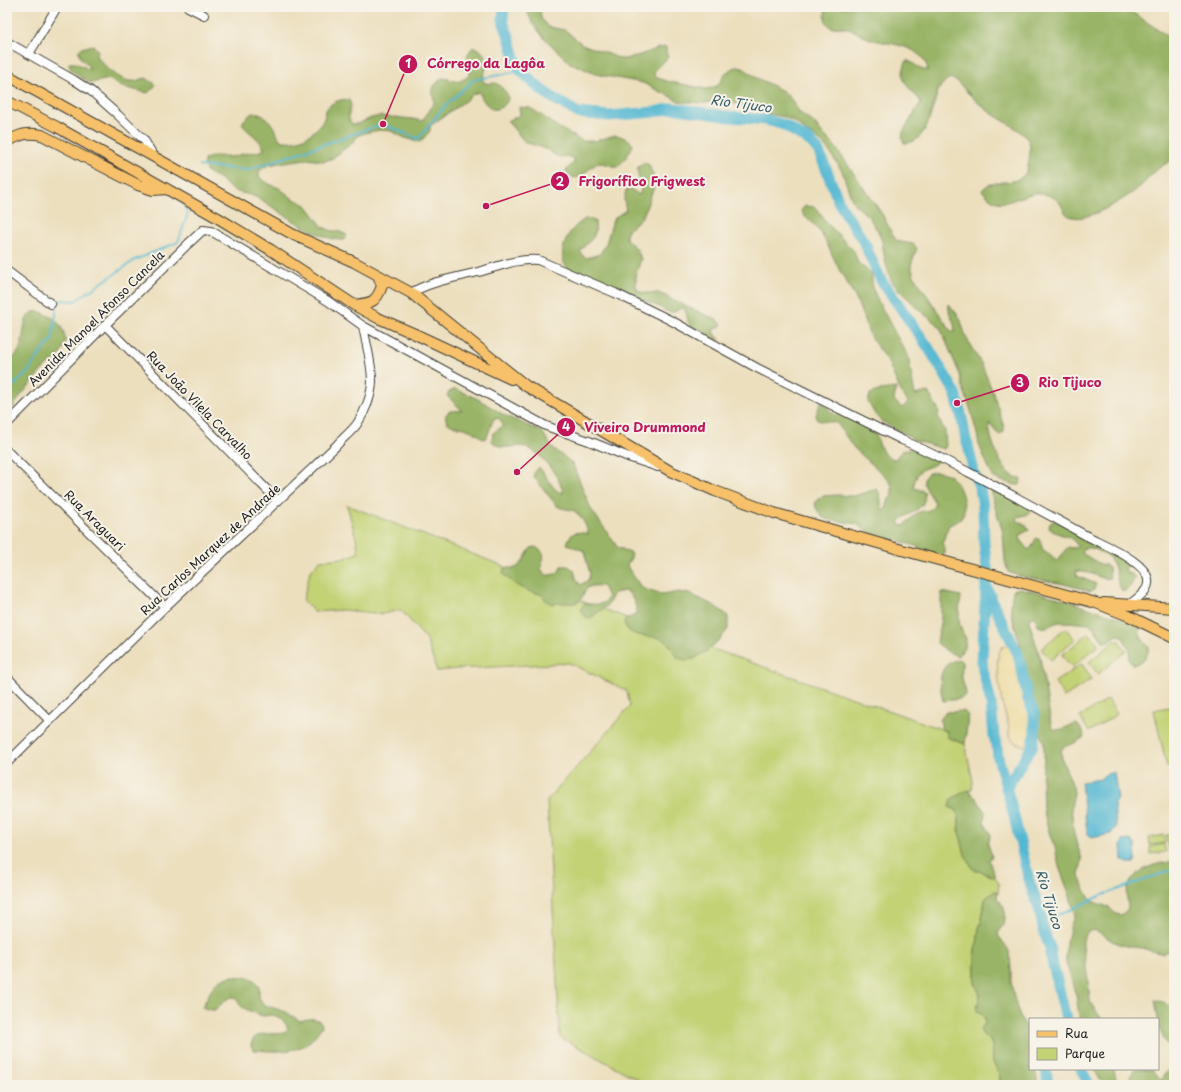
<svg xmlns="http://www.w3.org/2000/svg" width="1181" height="1092" viewBox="0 0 1181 1092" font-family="'Playpen Sans',sans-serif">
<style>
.green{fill:#c2d274;stroke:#6f7748}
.forest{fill:#99b466;stroke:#5a6841}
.sand{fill:#eeda9e;stroke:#857b5d}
.water{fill:#54b8d2;stroke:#386a77}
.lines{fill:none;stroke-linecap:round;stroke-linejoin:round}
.stream{stroke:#54b8d2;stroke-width:2}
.river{stroke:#54b8d2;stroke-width:11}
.minor-casing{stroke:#3b3934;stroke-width:10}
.major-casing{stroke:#3b3934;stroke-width:12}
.minor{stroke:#fff;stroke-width:8}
.major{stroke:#f6c16b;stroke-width:10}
.labels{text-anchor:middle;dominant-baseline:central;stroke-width:4;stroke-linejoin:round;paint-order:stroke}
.street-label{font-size:12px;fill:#1c1c1c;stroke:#f7f3e8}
.water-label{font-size:13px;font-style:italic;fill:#325a65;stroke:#f7f3e8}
.leader{fill:none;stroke:#c2185b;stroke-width:1.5}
.callout-dot{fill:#c2185b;stroke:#f7f3e8;stroke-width:1.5}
.mark-label{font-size:12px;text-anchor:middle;font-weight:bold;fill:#fff}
.callout-label{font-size:13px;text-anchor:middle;font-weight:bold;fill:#c2185b;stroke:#f7f3e8;stroke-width:4;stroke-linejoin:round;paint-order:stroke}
</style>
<rect width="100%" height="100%" fill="#f7f3e8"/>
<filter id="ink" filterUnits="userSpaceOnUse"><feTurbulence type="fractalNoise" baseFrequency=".025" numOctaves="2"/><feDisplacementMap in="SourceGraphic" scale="8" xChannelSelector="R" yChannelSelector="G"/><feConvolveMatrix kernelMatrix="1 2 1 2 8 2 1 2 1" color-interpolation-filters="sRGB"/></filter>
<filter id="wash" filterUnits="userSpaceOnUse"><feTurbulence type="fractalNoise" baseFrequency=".012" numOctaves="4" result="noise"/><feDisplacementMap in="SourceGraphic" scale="16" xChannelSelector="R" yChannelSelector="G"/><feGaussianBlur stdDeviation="0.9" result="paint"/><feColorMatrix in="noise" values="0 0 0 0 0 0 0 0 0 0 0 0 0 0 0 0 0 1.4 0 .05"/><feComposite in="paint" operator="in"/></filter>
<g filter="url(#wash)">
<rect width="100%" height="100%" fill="#ecdfbe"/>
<path class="green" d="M347,505L516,571L527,581L687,640L947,731V737L965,744L973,781L972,789L951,799L959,816V832L973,869L995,877L999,884L998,892L994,891L985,899L982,919L979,928L977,944L975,950V983L980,995L977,1008L984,1016L986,1023L982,1027V1034C995,1041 992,1050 993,1062C994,1065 996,1068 998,1071C999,1074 1000,1077 1000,1080C998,1084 995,1083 991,1083L989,1085H648L560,1037L547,801L630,706L627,691L569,663L456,669L437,671L426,639L401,610L383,614L343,610L314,612L303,600L310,572L320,560L345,558L358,553L357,542Z
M1065,628L1075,639L1051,660L1041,649Z
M1089,633L1099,645L1072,667L1062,655Z
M1117,639L1126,651L1098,674L1089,662Z
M1082,664L1092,679L1064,697L1055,682Z
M1108,699L1117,714L1089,732L1080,717Z
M1174,706V765L1167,767L1154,710Z
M1174,834V850H1169L1166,835Z
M1164,835L1165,843L1150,845L1149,838Z
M1164,844L1166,852L1151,854L1150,847Z"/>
<path class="forest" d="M525,7H540L541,18L545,23L549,27L565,30L582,44L609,54L620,59H625L643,54L658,48L666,47V52L668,57L654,72L655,77L666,81L706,89L712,88L717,86L727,72L731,69L737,67L743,68L757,78L783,91L791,99L800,113L814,123L820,131L834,145L882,214L889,228L896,240L901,242L913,244L917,248L911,265L914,276L950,330L954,332C957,321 947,316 949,304L960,318L965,334L970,345L981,363L994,395L1004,427V432L1000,435L996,432L989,423C989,437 998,461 1007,471C1011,476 1016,477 1021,479L1020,485H1015L999,480L994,478L991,473L979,445L977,434L971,411L963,388L960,375L942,332L940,327L923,313L898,289L891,280L885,261L882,241L878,231L868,216L855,205L852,200L842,171L829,151L822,143L814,136L809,134L795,122L785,117L768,114L728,101H716L705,103L681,102L643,83L595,74L578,66L570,63L544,38L533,24Z
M826,7H1096C1106,11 1117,7 1127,9L1174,40V159C1167,163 1159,167 1154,173C1149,177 1145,182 1141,186C1126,198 1111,207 1094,214C1087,216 1079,219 1073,217C1064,216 1064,208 1059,202C1055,197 1044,193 1037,193C1015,195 1000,215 982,190C993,177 1013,187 1024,175C1029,170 1032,146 1028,140C1021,130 1009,124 999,118C988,112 977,102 968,93C962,87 958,81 950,78C945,81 942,84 939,89C932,105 928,145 904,143L902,138L903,132L921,102C910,87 896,82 907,60L923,70H928C923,45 893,45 874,40C864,38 854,29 843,27C839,27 834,28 830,27C823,21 825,16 826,7Z
M93,45L98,51L96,56C103,64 118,80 130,81C135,82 141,79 146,78L155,84V86L148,93L144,92L122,87L109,79L91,83C83,78 69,73 69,63H76L88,69L90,68C86,62 78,59 79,50L82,48Z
M473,47C489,51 489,66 482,79L485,83C488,84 492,83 495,83C499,84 500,86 503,89C517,101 497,113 490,108C485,104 481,97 479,92L473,94L469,98L430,126V131L420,142L405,138L391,131L380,130L369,132L359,135L351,144L331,159L324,161L306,159L291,161L268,165L259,171V177L269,184L279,188L292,198L306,205L323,227L332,231H338L347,235L344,240C318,241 280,211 258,198C251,194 242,194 235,191C229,188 225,183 220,179C216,176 211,175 207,172L204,165V160C213,155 220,156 229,157C234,157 238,155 242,154C249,152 256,153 264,150C261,138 249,134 242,124L244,120L252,113C269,114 273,126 280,140C297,145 314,135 323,121C325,118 324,115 325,112C329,103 340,98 349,100L351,105C349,113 347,118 352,124H357L371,118L380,116L413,119L422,121C425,116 433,107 434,102C435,98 432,97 432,93C431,87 438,82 442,78C458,79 453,87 470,75C472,61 461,61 473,47Z
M519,107L530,108L535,111L561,129L583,141H595L615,135L620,136L629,140L633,145C630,153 623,162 617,167C613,166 604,163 601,163C588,163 580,189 566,172L568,168L575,161L572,158L567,156L561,157L556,156L548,150L525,142L507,121L520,115Z
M644,162L649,165L654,177V187L643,216L628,230L626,234V239L637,249L641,259L636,274V287L639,291L643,293H658L668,297L672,300L715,319L722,324L719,328H715L713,332L720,340C711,338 696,329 689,324L685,309L680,308C678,310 676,312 673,312C666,313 661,307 655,305C645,300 633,299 622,295L623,291L620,286C607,286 599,283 587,278C581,275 573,273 568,268C557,259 565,237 573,229C576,225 581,222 585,219H590L595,221C597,240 591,238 580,251L582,255L586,258L600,254L606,244L613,220L617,216L626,210L624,200L626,190L631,189L639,195L641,190L637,169L640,165Z
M805,206L815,207L827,223L854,251L858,263L872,274V287L878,301L901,344L908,355L915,395L928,392L939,411L938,418L945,431L946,446L944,449L916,441L903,433L888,425L881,421L876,416L868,402L870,394L881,390L896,388L894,400L902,408L908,402L900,390L888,362L871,338L856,299L849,286L839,269L826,242L821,233L810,220L804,216L801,210Z
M38,311C55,318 62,322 66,341L60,355L43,369L22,394L11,410L7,413V362C30,352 18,320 32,313C33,312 37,311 38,311Z
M455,389L476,398L506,416L540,431L543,433L553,449L567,459L573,465L591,509L618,548L622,549L632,554L631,558L627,564L628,568L641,587L644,589L662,595L679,592L690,594L713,605L726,614L728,617V629L720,639L708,650L694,659L686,660L678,658C672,651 671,643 662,639C650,634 628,640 624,622L626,619L637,614C637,606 633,599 629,593L625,591L614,593L608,605L589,619L585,616L580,610L584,604C594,603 603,608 608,597L603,586C596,586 589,584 585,591C584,593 583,597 581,599C575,606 566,602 559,603C556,603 553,605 550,603C546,602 544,597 541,594C527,592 512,585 503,573L504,569C509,566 513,570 517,567C524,563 526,554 531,548L535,547C549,554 542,558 541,569L546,575C553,575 560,574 561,566H568L574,570L576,578L580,585L587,581L589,578L590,574L584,551L567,544C571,531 576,531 588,534C588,527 579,512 572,510C567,509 562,509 557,506L534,477V473L539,467C546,475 554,493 563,493C562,479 539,450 525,447C513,444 502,452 492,441L493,433L503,426L502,422L500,419L496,418L493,420L487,437L484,439C478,435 473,431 467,429C461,426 448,428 446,419C445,417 446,415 447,413C451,409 457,412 462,410L447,396L449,392Z
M821,401C827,405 829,412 836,415L841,412C848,416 867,423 872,428C881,439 878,458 896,459C905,439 924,454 939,460C931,470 920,465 916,478C914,482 914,484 914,488L924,491C928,509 912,511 900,520L899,525L904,526C908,522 911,517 916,514C923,508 931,515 935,503C932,497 926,490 924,484C921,468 944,470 952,477C960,484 968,507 962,517C960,521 954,523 949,525L942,544L945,548V554L941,555L895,539L884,538L870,533L857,524L826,519L822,517L816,508L815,503L818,499L822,496L838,495L854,496L877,489C882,496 880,503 883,511L886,508L889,499L892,494V485L885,476L854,448L837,423C830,421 824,422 817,420L816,415Z
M994,487L1033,508L1031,512L1026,515L1017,517L1018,521L1027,526L1029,530L1020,535L1021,541L1028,550L1032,547L1036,538L1040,540L1043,550L1051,555L1057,562C1062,557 1063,551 1068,547L1073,548L1078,547C1072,533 1057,537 1049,528L1050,523L1055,520L1132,563L1128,565L1125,569L1127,573L1132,574L1135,578C1132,584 1129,589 1123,592C1111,575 1122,560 1097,550C1091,548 1088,547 1082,549L1083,554L1100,564L1105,565L1109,568L1110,578L1105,579L1090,573L1076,571L1077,576L1096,584L1094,589L1090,591L1064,584L1020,576L1008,572L1005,561L1003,533L992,497V492Z
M1019,588L1030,590L1070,601L1088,608L1121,618L1139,625C1140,629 1139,631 1140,635C1142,640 1146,644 1149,647C1148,657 1142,663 1132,665L1129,660L1130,650L1122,636L1117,635L1109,641L1104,642C1099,637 1096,629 1091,625C1088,623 1064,622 1059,622C1050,624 1048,630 1038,626L1035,617H1030L1029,621L1040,657L1051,724L1053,729C1062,732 1067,725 1077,724L1083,731L1084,737L1075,743L1063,747L1061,752L1062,758L1064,765L1069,776L1073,787L1074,793L1071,807L1074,834L1082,860L1079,875L1083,886L1090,899L1094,902L1108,907L1116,914L1121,915L1125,912L1128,908C1128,903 1126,898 1127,892C1130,871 1155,862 1174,862V939C1171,960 1155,952 1142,948C1137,947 1132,947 1127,946C1122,945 1117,943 1112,941C1107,938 1102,933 1096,931C1086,928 1082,938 1083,946L1088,981L1090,1001L1095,1010L1102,1019H1079L1077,999L1066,962V941L1068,937L1071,924L1075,915L1069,893L1059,867L1055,847L1050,836L1043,809L1042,779L1044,759V743L1036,724L1026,681L1022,659L1020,643L1012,616L1011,604L1013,590Z
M941,592L961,596C959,612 956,625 966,638L965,647L958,656L948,652L937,643L941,617Z
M959,659L962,662C962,669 961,676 963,682C964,687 966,689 966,695L959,699L943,701C940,688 937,671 950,662C953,661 957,660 959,659Z
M964,711L968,716L965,744L947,737V731L942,730L940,720L946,712Z
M968,790L977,799L985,812L984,822L991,835L988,844L992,856L989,860L995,877L973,869L965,855L959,832V816L956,810L949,807L951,799Z
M994,891L998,892L997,898C1004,905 1007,913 1004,923C1002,927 999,930 998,935L1008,949L1010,954L1011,970V981L1014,997L1018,1012L1026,1027L1029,1038L1030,1069H1035L1038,1085H989L991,1083C995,1083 998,1084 1000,1080C1000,1077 999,1074 998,1071C996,1068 994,1065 993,1062C992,1055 994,1047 990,1040C987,1035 981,1036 980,1029L986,1022C985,1017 982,1013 977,1011V1008L980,995L975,983V949L977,944L979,928L982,919L985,899Z
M233,976L250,978L254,980L259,987V997L262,1004L286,1012L300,1021C307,1019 314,1017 321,1022L322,1026C318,1032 313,1039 308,1043C293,1054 271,1051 254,1050L251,1046C252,1030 272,1035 284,1033L288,1029C286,1023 280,1016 272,1015C268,1015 264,1017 260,1015C255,1013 243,1009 240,1005C238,1002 237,997 232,997C228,997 218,1007 215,1010H210L202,1007L214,985L221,979Z
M1155,1000L1174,1007V1056L1166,1043L1160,1030Z
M1174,1061V1085H1128L1127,1084L1134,1069H1153L1160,1081Z
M1094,1069H1114L1117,1085H1103Z"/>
<path class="sand" d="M1004,646H1011C1016,657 1018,670 1021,682C1025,696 1043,737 1024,746L1014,742L1009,736C1010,724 1005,715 1002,703C1001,699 1001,695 1000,690C999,679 993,653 1004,646Z"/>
<path class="water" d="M1114,772L1118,799L1114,802L1116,827L1111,834L1091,838L1087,832L1081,782L1101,779L1104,775Z
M1130,840L1135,844L1136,859L1134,863H1127L1122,860L1121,845L1123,841Z"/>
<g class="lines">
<path class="stream" d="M199,166L248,170L383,124L418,139L445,106L473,80L521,71
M7,391L27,373L37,358L52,340L56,314V305L62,300L75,301L135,260L178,242L188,213L182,202
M1039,911L1054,917L1100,896L1174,869"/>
<path class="river" d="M504,7L503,18L504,24L508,34L518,67L521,71L540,89L553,98L578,113L609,116L654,112L672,108L731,117L767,120L784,125L811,142L818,150L825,166L839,203L867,247L868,252L881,280L928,347L955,392L961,414L966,440L968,445L974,473L980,489L983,506L984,544L987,569L982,660L983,670L991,703L994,736L997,747L998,757L1014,816L1029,881L1039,908L1044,932L1051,950L1050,954L1051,959L1056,976L1066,1019
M987,588L992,601L1018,654L1028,699L1034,713V720L1035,733L1032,747L1012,779L1006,788
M1046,1069L1048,1085
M1081,1069L1089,1085"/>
</g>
</g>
<g filter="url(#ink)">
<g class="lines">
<defs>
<path id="minor" d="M188,7L204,15
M7,42L74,80L91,91L118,115L144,140L155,158
M29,54L57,7
M7,271L51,304
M411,293C431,281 455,278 478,272C498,267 517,258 538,260L615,293L672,321L757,368L902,440C926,450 948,462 970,473C1009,493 1047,514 1085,535C1102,544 1136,557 1146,574C1154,588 1139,597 1129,605
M105,325L278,501
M7,424L105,325L188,244L203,230L211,231L328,301L363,326L546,426L589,441L631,458L658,467
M7,451L165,607
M7,677L50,721
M7,763L165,607L336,446C342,439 351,432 357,424C365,412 372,395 372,381C372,363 366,344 363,326"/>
<path id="major" d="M7,75L294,235L354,262L411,293L526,386L670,471L715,491L774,513L902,550L1096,603L1129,616L1174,638
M7,101L57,127L218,218L271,250L354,305L378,318L415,334L511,379
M7,142C20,134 27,132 42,135L138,185L153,190L167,189
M354,305C371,303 376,303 382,286L378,275
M1104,603L1174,608"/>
</defs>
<use href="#minor" class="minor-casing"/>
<use href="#major" class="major-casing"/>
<use href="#minor" class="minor"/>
<use href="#major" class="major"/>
</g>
</g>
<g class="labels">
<g class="street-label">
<text transform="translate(96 318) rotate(-45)">Avenida Manoel Afonso Cancela</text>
<text transform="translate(200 405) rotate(46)">Rua João Vilela Carvalho</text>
<text transform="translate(95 520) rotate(45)">Rua Araguari</text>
<text transform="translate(210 549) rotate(-43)">Rua Carlos Marquez de Andrade</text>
</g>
<g class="water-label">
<text transform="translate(741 103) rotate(8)">Rio Tijuco</text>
<text transform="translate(1050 899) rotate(73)">Rio Tijuco</text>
</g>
</g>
<path class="leader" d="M383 124L408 64M486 206L560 181M957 403L1020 383M517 472L566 427"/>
<g class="callout-dot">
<circle cx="383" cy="124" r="4"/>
<circle cx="486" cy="206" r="4"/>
<circle cx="957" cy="403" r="4"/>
<circle cx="517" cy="472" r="4"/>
<circle cx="408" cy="64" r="10"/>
<circle cx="560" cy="181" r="10"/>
<circle cx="1020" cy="383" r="10"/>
<circle cx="566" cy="427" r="10"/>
</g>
<g class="mark-label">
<text x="408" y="68">1</text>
<text x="560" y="186">2</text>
<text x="1020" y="387">3</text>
<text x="566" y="431">4</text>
</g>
<g class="callout-label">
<text x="486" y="68">Córrego da Lagôa</text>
<text x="642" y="186">Frigorífico Frigwest</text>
<text x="1070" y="387">Rio Tijuco</text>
<text x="645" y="432">Viveiro Drummond</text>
</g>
<rect width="1181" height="1092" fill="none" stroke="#f7f3e8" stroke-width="24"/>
<rect x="1029" y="1018" width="130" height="52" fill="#f7f3e8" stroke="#9f9d96"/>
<rect x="1037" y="1031" width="20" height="6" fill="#f6c16b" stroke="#9f9d96"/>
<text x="1065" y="1038" font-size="12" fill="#1c1c1c">Rua</text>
<rect x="1037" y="1048" width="20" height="12" fill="#c2d274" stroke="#9f9d96"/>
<text x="1065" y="1058" font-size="12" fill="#1c1c1c">Parque</text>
</svg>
